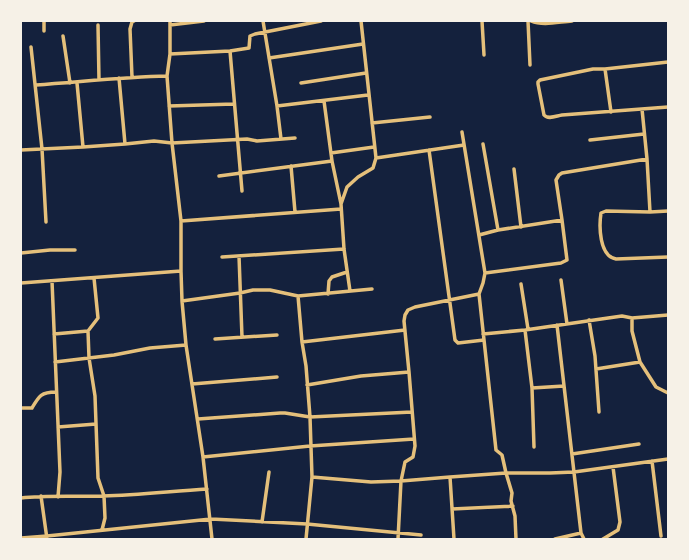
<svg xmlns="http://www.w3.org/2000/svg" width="689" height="560" viewBox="0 0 689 560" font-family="'Fira Sans',sans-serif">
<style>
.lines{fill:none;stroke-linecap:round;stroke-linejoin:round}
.minor{stroke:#e5c07b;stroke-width:3.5}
</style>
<rect width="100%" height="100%" fill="#14213d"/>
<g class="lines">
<!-- minor -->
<path class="minor" d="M44,21V31
M170,21V54L167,76L172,143L181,221V271L182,301L186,345L203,457L212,539
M263,21L277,106L281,139
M482,21L484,55
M528,21L530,65
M531,21C543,26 558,22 572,21
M98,25L99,80
M170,25L204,21
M63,36L70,83
M31,47L42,149L46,222
M230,51L242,191
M170,54L230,51L249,48L250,36L255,34L321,21
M269,58L363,44
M668,62L605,69H593L540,80L538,82V84L544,115C548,120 556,116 562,115L668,107
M605,69L611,112
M132,77L130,29L132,22L134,21
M119,78L125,144
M77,83L83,147
M301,83L366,73
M36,85C80,82 123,77 167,76
M324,101L332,161L341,204L344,249L350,291
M169,106L234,104
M277,106L368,95
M642,109L647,159L650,212
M372,123L430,117
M462,132L485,273L483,283L479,294L496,450L502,455L506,473L512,493L511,501L515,516L516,539
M590,140L644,134
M483,144L498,230
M21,150L83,147L125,144L154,141L172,143L247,139L257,141L295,138
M429,150L455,340L458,343L484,340
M331,153L374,147
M376,158L464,145
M291,166L295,212
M514,169L521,227
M219,176L332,161
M341,204L347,187L358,177L373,168L376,158L361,21
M668,211L650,212L606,211L601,213C599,226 599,256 616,259L668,257
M181,221L341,209
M479,235L498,230L562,220
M21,253L50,250H75
M239,256L242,337
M222,257L344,249
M485,273L561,263L567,260L562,220L556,180L559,175L562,173L647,159
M94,278L98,318L88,331L89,358L95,396L98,478L104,496L105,518L102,530
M561,280L567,324
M52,281L60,472L58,497
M21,283L181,271
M521,284L528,329
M328,294L329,281L332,277L347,272
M298,296L302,342L306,366L310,417L312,477L306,539
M182,301L240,293L253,290H270L298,296L372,289
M632,318V331L640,362L656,387L668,393
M589,320L595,356L599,412
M557,325L581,533L584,539
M525,330L532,388L534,447
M54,334L88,331
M483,334L525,330L622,316L632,318L668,315
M215,339L277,335
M302,342L405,330
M55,362L114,355L150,348L186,345
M596,369L640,362
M192,384L277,377
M307,385L361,376L409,372
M532,388L564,386
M21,408H32C39,396 41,392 56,392
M198,419L280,413H285L310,417L412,412
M58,427L96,424
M572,454L639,444
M203,457L310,446L414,439
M652,461L661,536
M312,477L371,482L401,481L450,477L506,473H550L574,472L668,459
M450,477L454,539
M41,496L47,539
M21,498C48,495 76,497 103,496C138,495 173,491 207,489
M452,509L513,506
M262,522L269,472
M21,538L47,536L211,519L307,524L421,535
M398,539L401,481L405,462L413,457L415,446L409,372L404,321L405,315L408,310L415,307L479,294
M555,539L581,533
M603,539L618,530L620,522L613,467"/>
</g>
<!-- border -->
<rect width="689" height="560" fill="none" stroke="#f6f1e7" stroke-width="44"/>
</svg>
